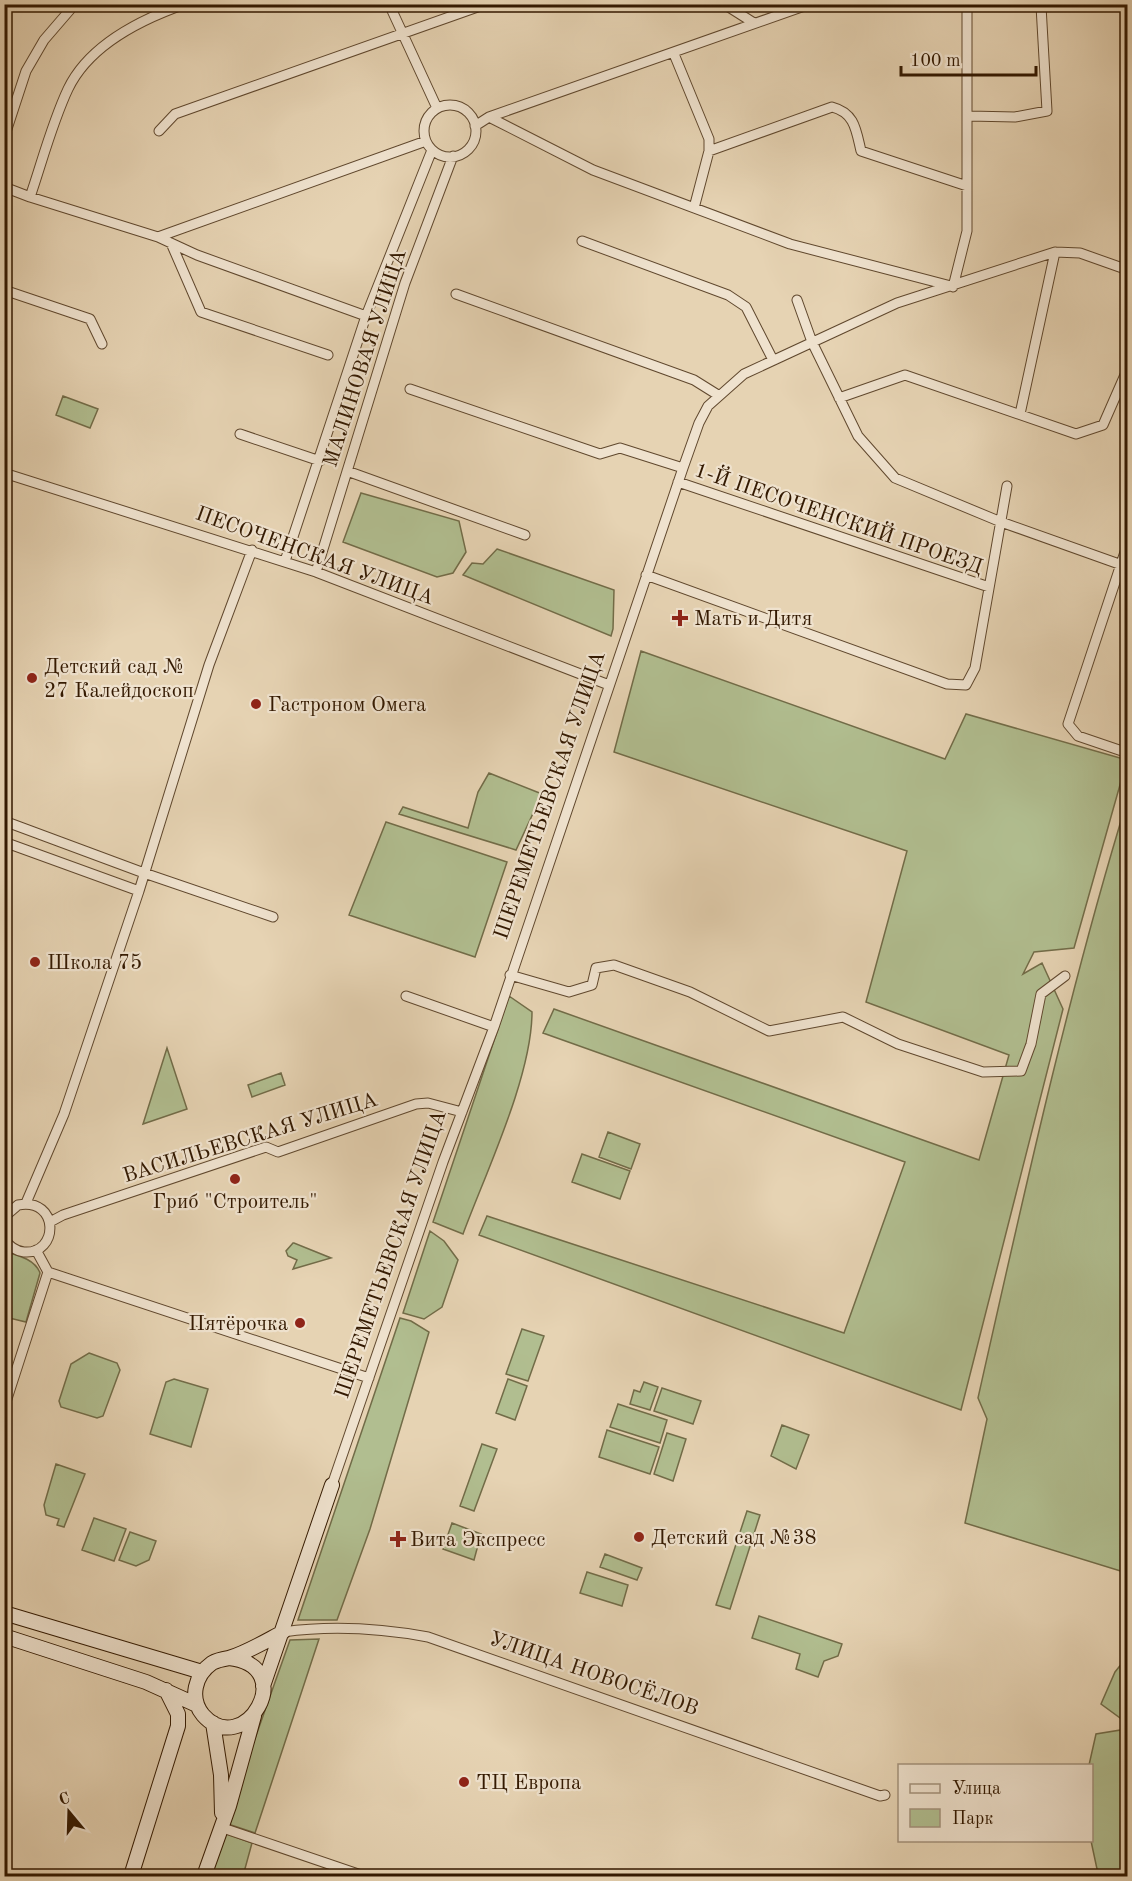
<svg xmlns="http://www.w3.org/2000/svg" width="1132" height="1881" viewBox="0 0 1132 1881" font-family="'Old Standard TT',serif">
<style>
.green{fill:#b1be90;stroke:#726c48;stroke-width:1.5}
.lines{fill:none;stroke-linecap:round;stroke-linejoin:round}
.street-casing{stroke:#60482e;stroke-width:11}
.secondary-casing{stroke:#331901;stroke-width:16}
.street{stroke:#efe2ce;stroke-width:9}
.secondary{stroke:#efe2ce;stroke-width:14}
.poi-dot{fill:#8f2418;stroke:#efe2ce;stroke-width:2}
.labels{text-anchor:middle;stroke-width:4.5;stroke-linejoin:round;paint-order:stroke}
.street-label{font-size:21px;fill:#331901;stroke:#efe2ce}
.poi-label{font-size:21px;fill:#331901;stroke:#efe2ce;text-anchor:start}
</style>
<rect width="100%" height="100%" fill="#e6d3b3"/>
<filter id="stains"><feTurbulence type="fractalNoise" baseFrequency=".00333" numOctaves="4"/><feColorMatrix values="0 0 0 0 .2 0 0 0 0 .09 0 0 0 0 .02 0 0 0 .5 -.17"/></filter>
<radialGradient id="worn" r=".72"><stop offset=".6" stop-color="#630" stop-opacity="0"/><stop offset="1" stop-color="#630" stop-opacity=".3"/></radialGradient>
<!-- green -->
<path class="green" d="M63,396L98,409L90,428L56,415Z
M361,493L459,521L466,552L453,573L437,577L343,542Z
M497,549L614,590L613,629L611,636L463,575L472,563L483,564Z
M641,651L945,759L966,714L1127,760L1074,948L1034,952L1023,974L1042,963L1063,1009L961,1410L479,1235L487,1216L844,1333L905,1162L543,1033L554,1009L979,1160L1009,1055L866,1002L907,851L614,752Z
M489,773L542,794L516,850L399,814L403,807L468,828L478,792Z
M1127,801L1128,1573H1127L965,1523L987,1419L978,1398C1023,1198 1067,997 1127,801Z
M386,822L507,862L475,957L349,915Z
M509,996L532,1012C532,1076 486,1172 463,1234L433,1222Z
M167,1048L187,1109L143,1124Z
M281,1073L285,1085L252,1097L248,1085Z
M608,1132L640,1144L631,1169L599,1157Z
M582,1154L630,1171L620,1199L572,1182Z
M430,1231L444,1241L458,1260L442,1307L424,1319L403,1313Z
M293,1243H294L331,1258L293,1269L297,1260L288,1256L286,1251Z
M4,1251C17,1255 35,1259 40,1273L26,1322L5,1317Z
M400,1318L411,1321L429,1332L370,1529L337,1620H298Z
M522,1329L544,1336L528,1381L506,1374Z
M89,1353L117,1363L120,1370L103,1416L97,1418L61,1407L59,1401L71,1364Z
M174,1379L208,1389L191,1447L150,1434L166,1382Z
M508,1379L527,1386L515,1420L496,1413Z
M644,1382L658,1387L650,1410L630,1404L634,1390L640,1392Z
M662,1388L701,1401L693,1424L654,1411Z
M618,1404L667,1420L660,1443L610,1427Z
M782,1425L809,1435L796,1469L771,1456Z
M607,1430L659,1447L650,1474L599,1457Z
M667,1433L686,1439L673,1481L654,1474Z
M482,1444L497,1449L474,1511L460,1506Z
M56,1464L85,1474L64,1527L57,1525L59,1519L46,1515L44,1505Z
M747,1511L760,1515L730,1609L716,1605Z
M94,1518L126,1529L114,1561L82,1550Z
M452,1523L481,1534L474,1560L443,1549Z
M130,1532L156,1541L149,1560L136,1566L119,1560Z
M605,1554L642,1568L637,1580L600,1567Z
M587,1572L628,1585L622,1606L580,1593Z
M759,1616L842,1644L838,1656L824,1661L818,1677L796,1669L800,1654L752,1638Z
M319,1639L255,1833L225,1823L290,1640Z
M1127,1657L1128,1723H1127L1101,1704L1115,1672Z
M1127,1729V1876H1109L1097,1869L1091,1841L1092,1766L1089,1765L1096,1734Z
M222,1832L252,1843L243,1876H208Z"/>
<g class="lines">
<defs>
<path id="street" d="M389,4L437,108
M724,4L754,23
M674,54L709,139V151L694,208
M424 131a26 26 0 1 1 52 0a26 26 0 1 1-52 0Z
M969,116L1015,117L1047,111L1041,6
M489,117L593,170L790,244L951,286
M475,126L489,117L810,4
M159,131L175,114L486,4
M4,138L26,71L44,40L75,4
M709,151L832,107C855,113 856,130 861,151L967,186
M4,187L30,197L158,237L426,141
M30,197C42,162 52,123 68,89C89,45 142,19 185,4
M158,237L197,255L366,316
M582,241L728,295L746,307L773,360
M171,243L201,312L328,355
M953,287L967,231V4
M4,290L90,319L102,344
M456,294L694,380L718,395
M797,300L812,342L858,436L895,478L1001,522L1119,564
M410,389L600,454L620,448L683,468
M839,398L905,375L1076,434L1103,425L1128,368
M1020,414L1055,252
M240,434L320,461
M347,471L525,535
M4,473L316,572L609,685
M678,482L989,587
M285,561L366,316L432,150
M316,572L405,283L453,156
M646,575L947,684L966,685L975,668L1007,486
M1122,751L1078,736L1068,724L1128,543
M4,821L144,873L273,917
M4,842L139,891
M510,975L569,992L592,985L596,968L614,965L690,992L769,1031L843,1017L898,1044L983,1072L1021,1071L1031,1044L1041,994L1065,976
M406,996L494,1027
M26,1203L64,1114L139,891L209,665L252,550
M4,1217L18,1205C60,1197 59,1255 24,1252C15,1251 9,1246 4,1239
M50,1222L63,1215L266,1147L278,1152L416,1104L428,1103L462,1112
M36,1250L48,1272L369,1378
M4,1408L48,1272
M332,1485L443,1162L494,1027L683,468L699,423L708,406L744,374L897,303L1055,252L1080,253L1128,270
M283,1632C333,1625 379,1628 428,1637L880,1796L885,1795
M220,1827L364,1876"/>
<path id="secondary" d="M4,1613L202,1672
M4,1636L146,1682L197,1705
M229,1658C301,1666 244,1761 203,1715C189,1698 195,1675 212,1663C217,1660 223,1659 229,1658C248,1652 266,1641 283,1632
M263,1686L332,1485
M213,1723L221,1775L222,1813
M131,1876L178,1726V1714L166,1690
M204,1876L229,1806L254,1716"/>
</defs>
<!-- street casing -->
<use href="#street" class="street-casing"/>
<!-- secondary casing -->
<use href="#secondary" class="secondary-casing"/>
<!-- street -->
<use href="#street" class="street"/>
<!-- secondary -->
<use href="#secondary" class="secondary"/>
</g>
<!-- markers -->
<g class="poi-dot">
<path d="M677 609h6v6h6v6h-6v6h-6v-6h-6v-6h6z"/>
<circle cx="32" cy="678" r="6"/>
<circle cx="256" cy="704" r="6"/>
<circle cx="35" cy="962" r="6"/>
<circle cx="235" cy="1179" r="6"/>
<circle cx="300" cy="1323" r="6"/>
<circle cx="639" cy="1537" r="6"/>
<path d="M395 1530h6v6h6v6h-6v6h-6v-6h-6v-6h6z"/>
<circle cx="464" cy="1782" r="6"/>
</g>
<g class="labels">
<!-- street labels -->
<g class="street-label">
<text transform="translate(364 358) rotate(-72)" y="7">МАЛИНОВАЯ УЛИЦА</text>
<text transform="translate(839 518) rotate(19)" y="7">1-Й ПЕСОЧЕНСКИЙ ПРОЕЗД</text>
<text transform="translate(315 555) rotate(20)" y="7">ПЕСОЧЕНСКАЯ УЛИЦА</text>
<text transform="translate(549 795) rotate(-71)" y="7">ШЕРЕМЕТЬЕВСКАЯ УЛИЦА</text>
<text transform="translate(250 1137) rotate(-17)" y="7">ВАСИЛЬЕВСКАЯ УЛИЦА</text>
<text transform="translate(390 1254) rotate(-71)" y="7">ШЕРЕМЕТЬЕВСКАЯ УЛИЦА</text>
<text transform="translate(594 1673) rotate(19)" y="7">УЛИЦА НОВОСЁЛОВ</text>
</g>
<!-- poi labels -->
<g class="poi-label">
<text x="694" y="625">Мать и Дитя</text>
<text x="44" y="673">Детский сад №<tspan x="44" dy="24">27 Калейдоскоп</tspan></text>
<text x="268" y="711">Гастроном Омега</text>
<text x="47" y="969">Школа 75</text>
<text x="235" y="1208" text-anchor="middle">Гриб "Строитель"</text>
<text x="288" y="1330" text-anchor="end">Пятёрочка</text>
<text x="651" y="1544">Детский сад №38</text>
<text x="410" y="1546">Вита Экспресс</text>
<text x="476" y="1789">ТЦ Европа</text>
</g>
</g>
<!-- margin -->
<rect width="1132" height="1881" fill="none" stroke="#e6d3b3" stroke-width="24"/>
<rect x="6" y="6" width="1120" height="1869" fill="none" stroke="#331901" stroke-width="3"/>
<rect x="12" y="12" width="1108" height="1857" fill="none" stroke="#331901" stroke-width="1.5"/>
<!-- legend -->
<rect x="898" y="1764" width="195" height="78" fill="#efe2ce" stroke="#a4927c" stroke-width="1.5"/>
<rect x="910" y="1784" width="30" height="9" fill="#efe2ce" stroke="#a4927c" stroke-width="1.5"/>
<text x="952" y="1794" font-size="18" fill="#331901">Улица</text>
<rect x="910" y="1809" width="30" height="18" fill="#b1be90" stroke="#a4927c" stroke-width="1.5"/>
<text x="952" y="1824" font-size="18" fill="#331901">Парк</text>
<!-- north arrow -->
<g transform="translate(69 1812) rotate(341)" stroke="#efe2ce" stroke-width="4.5" paint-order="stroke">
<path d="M0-4.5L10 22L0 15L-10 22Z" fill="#331901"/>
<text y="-9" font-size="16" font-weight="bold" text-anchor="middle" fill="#331901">С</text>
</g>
<!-- scale -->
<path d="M901 66v9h135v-9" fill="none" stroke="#331901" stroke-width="3"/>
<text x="910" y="66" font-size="18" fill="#331901" stroke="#efe2ce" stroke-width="4.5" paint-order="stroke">100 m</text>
<rect width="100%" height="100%" filter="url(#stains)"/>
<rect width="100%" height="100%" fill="url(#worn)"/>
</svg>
